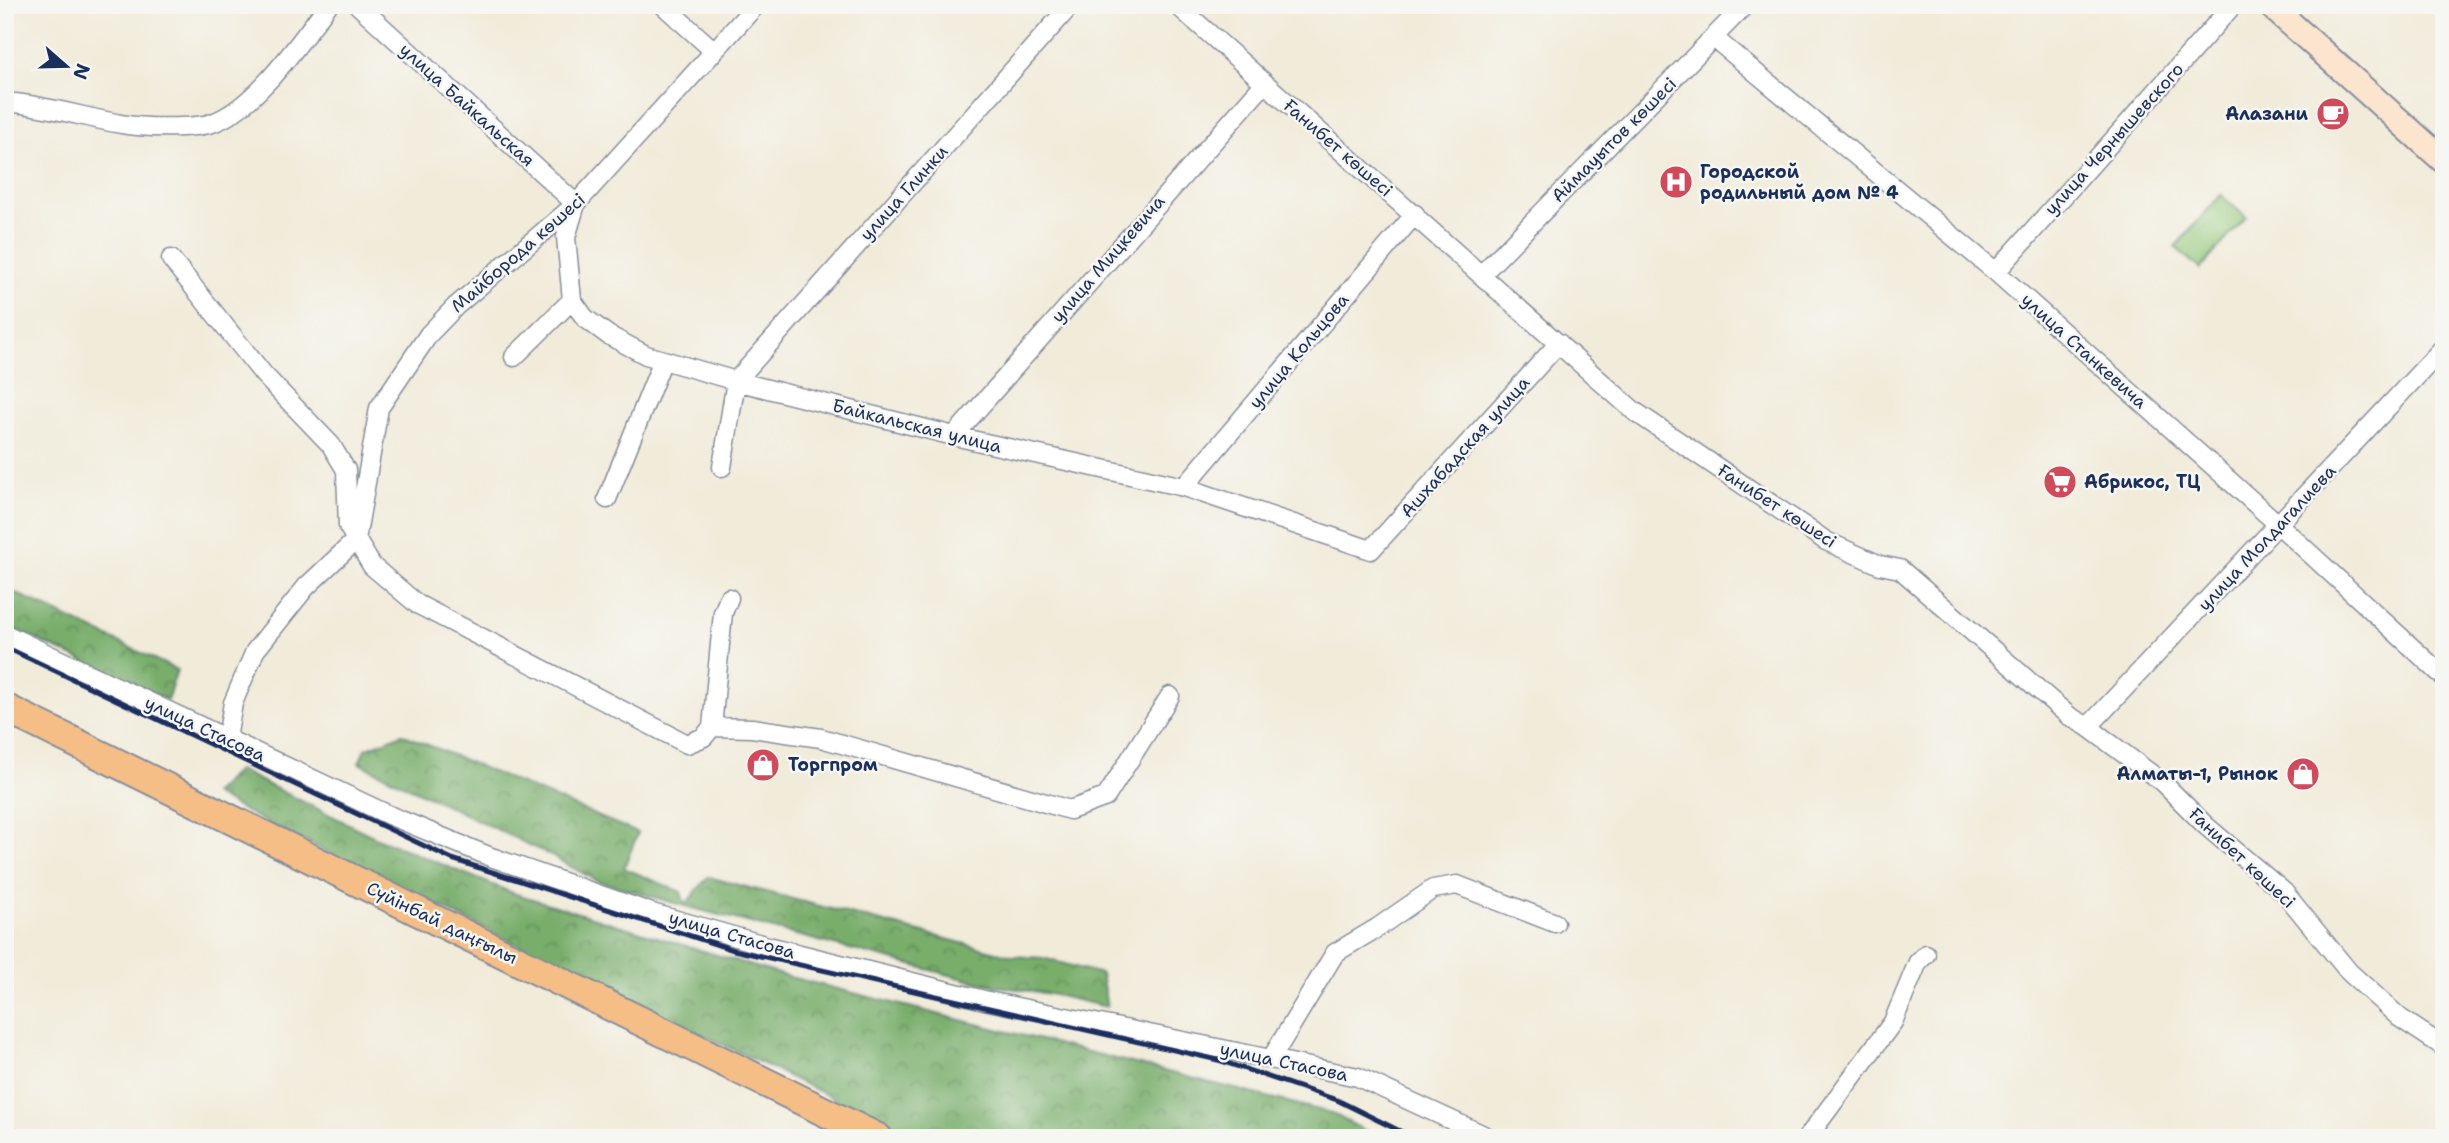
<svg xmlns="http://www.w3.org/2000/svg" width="2449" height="1143" viewBox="0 0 2449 1143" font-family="'Shantell Sans',sans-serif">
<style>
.green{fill:#95c97a;stroke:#587c6c;stroke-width:2}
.forest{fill:url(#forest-crowns);stroke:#4a6e64;stroke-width:2}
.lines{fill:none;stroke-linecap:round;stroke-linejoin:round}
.street-casing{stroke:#868d9c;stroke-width:21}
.secondary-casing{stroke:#868d9c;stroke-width:28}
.primary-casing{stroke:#868d9c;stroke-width:32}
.street{stroke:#fff;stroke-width:18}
.secondary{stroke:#fbe5cf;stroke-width:24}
.primary{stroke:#f6be87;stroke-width:28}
.rail{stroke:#1b2f5e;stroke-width:5}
.labels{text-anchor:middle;stroke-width:5;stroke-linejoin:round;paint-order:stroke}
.street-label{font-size:18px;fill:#1b2f5e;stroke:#f6f6f2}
.poi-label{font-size:18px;font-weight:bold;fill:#1b2f5e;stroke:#f6f6f2;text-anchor:start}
</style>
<defs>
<pattern id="forest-crowns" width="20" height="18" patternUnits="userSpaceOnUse" patternTransform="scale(1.75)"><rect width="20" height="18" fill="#78ad6a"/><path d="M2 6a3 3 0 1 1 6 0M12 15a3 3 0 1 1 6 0" fill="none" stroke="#628d5a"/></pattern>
</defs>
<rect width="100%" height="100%" fill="#f6f6f2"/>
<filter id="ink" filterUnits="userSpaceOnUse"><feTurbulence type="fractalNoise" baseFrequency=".0143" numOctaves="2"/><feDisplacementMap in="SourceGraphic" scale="14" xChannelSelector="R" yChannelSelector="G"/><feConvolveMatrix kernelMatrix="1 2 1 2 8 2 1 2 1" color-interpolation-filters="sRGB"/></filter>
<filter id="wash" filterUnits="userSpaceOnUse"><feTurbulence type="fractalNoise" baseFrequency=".00686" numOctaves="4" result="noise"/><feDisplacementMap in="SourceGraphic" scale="28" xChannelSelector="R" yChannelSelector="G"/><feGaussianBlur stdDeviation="1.57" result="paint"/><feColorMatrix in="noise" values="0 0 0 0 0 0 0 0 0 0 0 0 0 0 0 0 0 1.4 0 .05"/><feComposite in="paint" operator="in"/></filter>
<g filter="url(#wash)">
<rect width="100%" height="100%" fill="#f1ebd9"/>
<!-- green -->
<path class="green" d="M2221,195L2246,217L2200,269L2175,247Z"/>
<!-- forest -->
<path class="forest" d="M5,588L177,670L167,700L5,625Z
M402,734L638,833L624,868L681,892L685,905L708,877L1012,956L1043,958L1101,974L1107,1007L1050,994L984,984L685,906L597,881L548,854L359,763L365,749Z
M238,770L379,839L513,893L782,975L1331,1113L1379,1138H915L265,822L213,794Z"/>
</g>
<g filter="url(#ink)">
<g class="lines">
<defs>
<path id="street" d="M358,5L576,204
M663,5L714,51
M1177,5L1634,411L1826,541L1880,565L1900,569L2069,716L2088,727L2162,782L2205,825L2284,892L2349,972L2400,1018L2444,1047
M1714,38L1996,272L2279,525L2444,677
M5,102C45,105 82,117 121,124C141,128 194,129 212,123C255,109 301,40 328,5
M576,204L566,237L572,300L585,318L608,335L646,355L736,381L954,436L1184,487L1371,550L1559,343
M171,259L264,375L331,445L346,470L348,526L372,566L417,604L687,744L704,737L712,727L723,613L729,598
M1996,272L2233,5
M1482,274L1745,5
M514,357L572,300
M954,436L1264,84
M722,467L736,381L1071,5
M1184,487L1415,214
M607,499L663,360
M5,634L391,816L491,857L652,913L768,946L988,1001L1358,1077L1490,1138
M712,727L752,728L821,738L1070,810L1106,797L1170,696
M2088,727L2444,347
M227,739L233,703L255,651L306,587L356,540L379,408L429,334L456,306L576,204L756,5
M1271,1059L1335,953L1377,928L1433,889L1457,885L1555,923
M1807,1138L1893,1022L1918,962L1926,954"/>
<path id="secondary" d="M2270,5L2444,161"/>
<path id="primary" d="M5,708L878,1138"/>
</defs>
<!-- street casing -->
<use href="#street" class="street-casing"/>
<!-- secondary casing -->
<use href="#secondary" class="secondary-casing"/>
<!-- primary casing -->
<use href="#primary" class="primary-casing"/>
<!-- street -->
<use href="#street" class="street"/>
<!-- secondary -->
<use href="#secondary" class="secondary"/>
<!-- primary -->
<use href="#primary" class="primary"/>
<!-- rail -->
<path class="rail" d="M5,647L452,859L734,950L1218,1060L1337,1100L1414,1138"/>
</g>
</g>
<!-- icons -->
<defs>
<symbol id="cafe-disc" viewBox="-11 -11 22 22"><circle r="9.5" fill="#d1495b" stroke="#f6f6f2"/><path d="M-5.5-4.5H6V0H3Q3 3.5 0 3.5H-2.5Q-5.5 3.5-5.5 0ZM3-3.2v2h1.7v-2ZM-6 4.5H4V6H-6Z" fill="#fff"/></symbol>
<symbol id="hospital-disc" viewBox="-11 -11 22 22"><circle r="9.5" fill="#d1495b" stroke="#f6f6f2"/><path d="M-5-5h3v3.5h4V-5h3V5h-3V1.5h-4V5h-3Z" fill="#fff"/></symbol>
<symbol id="supermarket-disc" viewBox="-11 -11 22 22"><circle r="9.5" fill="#d1495b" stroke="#f6f6f2"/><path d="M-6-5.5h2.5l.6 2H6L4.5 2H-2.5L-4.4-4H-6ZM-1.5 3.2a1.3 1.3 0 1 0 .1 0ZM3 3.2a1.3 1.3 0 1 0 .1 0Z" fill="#fff"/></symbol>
<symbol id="shop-disc" viewBox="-11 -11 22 22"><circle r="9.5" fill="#d1495b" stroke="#f6f6f2"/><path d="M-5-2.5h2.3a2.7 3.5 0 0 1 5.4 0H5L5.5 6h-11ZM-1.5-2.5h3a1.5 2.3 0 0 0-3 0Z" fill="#fff"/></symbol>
</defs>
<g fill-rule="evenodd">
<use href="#cafe-disc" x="2314" y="95" width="38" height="38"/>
<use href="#hospital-disc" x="1657" y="163" width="38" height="38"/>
<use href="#supermarket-disc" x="2041" y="463" width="38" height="38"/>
<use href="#shop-disc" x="744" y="746" width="38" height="38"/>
<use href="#shop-disc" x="2284" y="755" width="38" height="38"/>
</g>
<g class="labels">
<!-- street labels -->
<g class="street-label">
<text transform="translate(467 105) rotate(42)" y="6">улица Байкальская</text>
<text transform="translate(2114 139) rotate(-48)" y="6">улица Чернышевского</text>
<text transform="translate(1614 140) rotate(-45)" y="6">Аймауытов көшесі</text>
<text transform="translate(1338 148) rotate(41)" y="6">Ғанибет көшесі</text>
<text transform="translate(904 193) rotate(-48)" y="6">улица Глинки</text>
<text transform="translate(518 253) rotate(-41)" y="6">Майборода көшесі</text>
<text transform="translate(1108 259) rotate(-49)" y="6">улица Мицкевича</text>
<text transform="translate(1299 351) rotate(-50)" y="6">улица Кольцова</text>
<text transform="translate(2084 351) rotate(42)" y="6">улица Станкевича</text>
<text transform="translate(917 426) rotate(14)" y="6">Байкальская улица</text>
<text transform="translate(1465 447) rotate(-48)" y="6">Ашхабадская улица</text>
<text transform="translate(1777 506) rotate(33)" y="6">Ғанибет көшесі</text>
<text transform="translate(2267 538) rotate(-47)" y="6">улица Молдагалиева</text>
<text transform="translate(205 729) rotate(25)" y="6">улица Стасова</text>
<text transform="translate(2242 858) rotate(43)" y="6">Ғанибет көшесі</text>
<text transform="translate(442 923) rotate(26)" y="6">Сүйінбай даңғылы</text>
<text transform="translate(732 935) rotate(16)" y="6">улица Стасова</text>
<text transform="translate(1284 1062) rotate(12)" y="6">улица Стасова</text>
</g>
<!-- poi labels -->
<g class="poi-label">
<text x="2308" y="120" text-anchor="end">Алазани</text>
<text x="1700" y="178">Городской<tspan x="1700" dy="21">родильный дом № 4</tspan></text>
<text x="2084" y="488">Абрикос, ТЦ</text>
<text x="788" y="771">Торгпром</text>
<text x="2278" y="780" text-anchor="end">Алматы-1, Рынок</text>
</g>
</g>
<!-- margin -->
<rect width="2449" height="1143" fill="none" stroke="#f6f6f2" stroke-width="28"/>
<!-- north arrow -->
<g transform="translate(66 66) rotate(110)" stroke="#f6f6f2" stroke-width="5" paint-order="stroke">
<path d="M0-5L12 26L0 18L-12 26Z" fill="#1b2f5e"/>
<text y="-10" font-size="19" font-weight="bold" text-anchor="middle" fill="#1b2f5e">N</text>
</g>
</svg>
